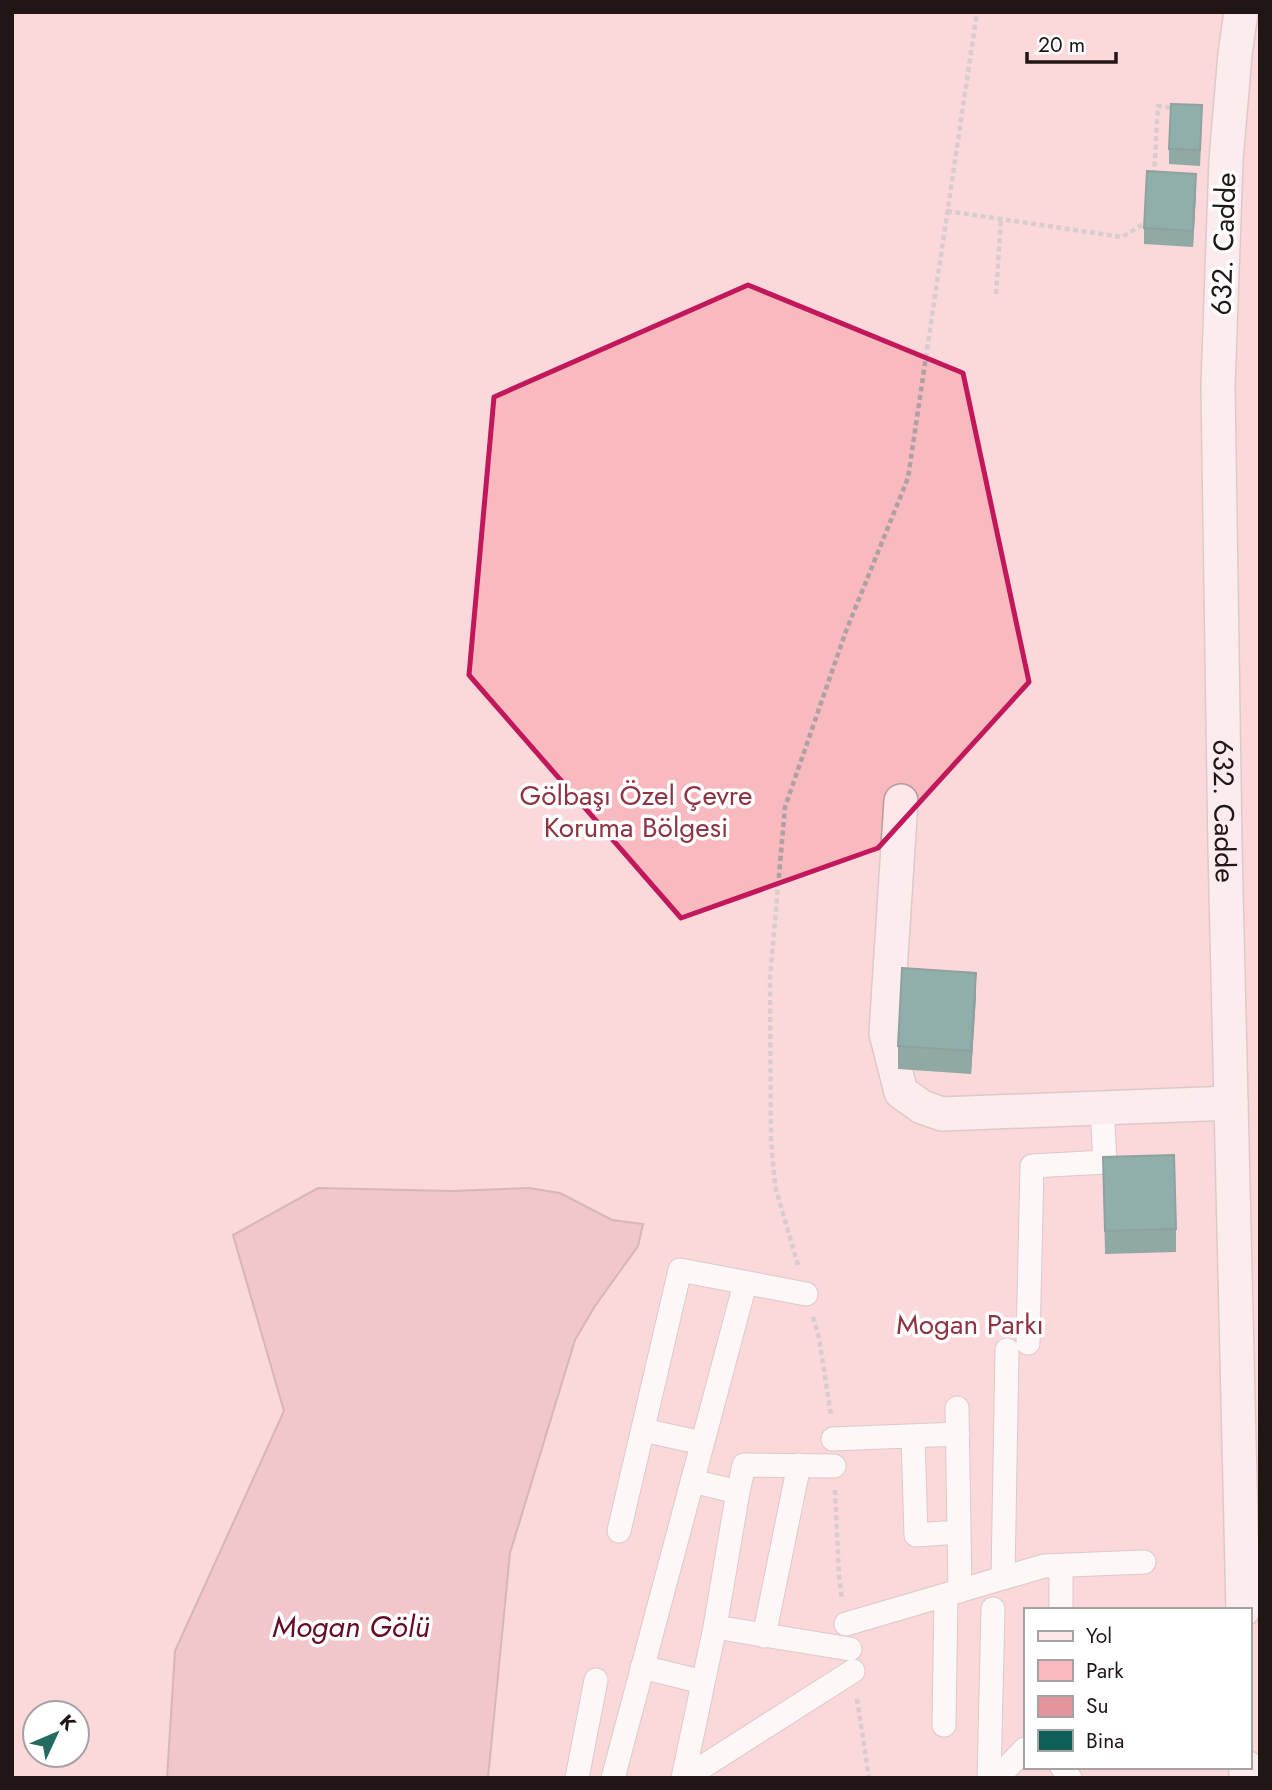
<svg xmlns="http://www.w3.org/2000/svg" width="1272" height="1790" viewBox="0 0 1272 1790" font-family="Jost,sans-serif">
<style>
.green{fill:#f9babf;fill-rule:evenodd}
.water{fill:#e2959d;stroke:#a86f74;stroke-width:2}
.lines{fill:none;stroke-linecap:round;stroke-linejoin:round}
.street-casing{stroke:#b89a9c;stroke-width:25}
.secondary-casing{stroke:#b89a9c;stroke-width:36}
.path{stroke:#ada1a1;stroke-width:4.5;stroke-dasharray:5 3.5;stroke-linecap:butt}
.street{stroke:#fff;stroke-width:23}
.secondary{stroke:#fde7e9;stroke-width:33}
.wall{fill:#0c524a}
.shaded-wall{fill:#0a423c}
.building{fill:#0e5f56;stroke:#0a423c;stroke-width:2}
.marked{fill:none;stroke:#c2185b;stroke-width:5;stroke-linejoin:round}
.labels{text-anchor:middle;stroke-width:7;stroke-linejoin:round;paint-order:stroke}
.street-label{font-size:28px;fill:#201616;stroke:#fff}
.park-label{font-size:28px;fill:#8f3443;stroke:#fff}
.water-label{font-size:30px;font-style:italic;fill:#670c24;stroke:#fff}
</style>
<rect width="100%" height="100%" fill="#fef1f1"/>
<!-- green -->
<path class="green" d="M12,12H1260V1778H12ZM1025,1610H1249V1767H1025ZM35,1713H77V1755H35Z"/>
<!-- water -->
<path class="water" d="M318,1188L452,1191L529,1188L560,1193L612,1220L643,1224L638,1246L595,1306L575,1340L510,1553L488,1778H167L175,1651L284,1411L233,1235Z"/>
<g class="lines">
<defs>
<path id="street" d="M1028,1343L1032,1166L1105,1162L1102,1108
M957,1408L960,1591
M643,1430L702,1443
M913,1436L916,1535L959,1532
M833,1439L958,1434
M692,1481L738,1492L744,1465L834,1466
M619,1531L680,1270L806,1294
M1003,1578L1007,1350
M1061,1610V1566
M846,1624L1044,1566L1144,1562
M715,1627L738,1492
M764,1636L799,1465
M642,1667L703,1682
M944,1725L946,1595
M1062,1767L1070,1778
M577,1778L596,1680
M613,1778L745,1284
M683,1778L715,1627L850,1649
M685,1778L853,1671
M989,1778L993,1609
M997,1778L1025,1749"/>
<g id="secondary">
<path id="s1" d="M1241,12L1235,54L1226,160L1218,386L1225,848L1243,1610"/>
<path d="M901,801L886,1033L901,1092L922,1107L942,1114L1231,1103"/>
<path d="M1246,1767V1778"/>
</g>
</defs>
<!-- street casing -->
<use href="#street" class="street-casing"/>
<!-- secondary casing -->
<use href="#secondary" class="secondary-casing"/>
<!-- path -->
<path class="path" d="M1154,175L1158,106L1174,108
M947,211L1122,237L1145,223
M996,294L1001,219
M798,1265L775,1186L771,1140L770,978L785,807L846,631L908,478L977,12
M813,1317L819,1338L831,1415
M835,1490L839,1576L842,1600
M857,1699L869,1778"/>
<!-- street -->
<use href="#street" class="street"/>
<!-- secondary -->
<use href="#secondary" class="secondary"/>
</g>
<!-- wall -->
<path class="wall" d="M1202,121L1200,166L1169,164V149Z
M1196,190L1193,247L1144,244V228Z
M976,996L971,1074L898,1069V1046Z
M1103,1157L1176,1229V1252L1105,1254Z"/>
<!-- shaded-wall -->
<path class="shaded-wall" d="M1196,174V190L1193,247V231Z
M976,973V996L971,1074V1051Z"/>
<!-- building -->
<path class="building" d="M1171,104L1202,105L1200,150L1169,149Z
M1147,171L1196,174L1193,231L1144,228Z
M902,968L976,973L971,1051L898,1046Z
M1174,1155L1176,1229L1105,1231L1103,1157Z"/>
<!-- marked area -->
<path d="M0 0H1272V1790H0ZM748,285L963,373L1029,682L878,848L681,918L469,675L494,397Z" fill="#fef1f1" fill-opacity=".55" fill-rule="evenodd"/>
<path class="marked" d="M748,285L963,373L1029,682L878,848L681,918L469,675L494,397Z"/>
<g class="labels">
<!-- street labels -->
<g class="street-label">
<text transform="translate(1223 244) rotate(-88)" y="10">632. Cadde</text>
<text dy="10" stroke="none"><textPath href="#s1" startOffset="800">632. Cadde</textPath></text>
</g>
<!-- park labels -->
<g class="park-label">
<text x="636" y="805">Gölbaşı Özel Çevre<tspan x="636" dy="32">Koruma Bölgesi</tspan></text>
<text x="970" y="1334">Mogan Parkı</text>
</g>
<!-- water labels -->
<g class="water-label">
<text x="351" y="1637">Mogan Gölü</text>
</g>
</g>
<!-- border -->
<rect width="1272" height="1790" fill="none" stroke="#201616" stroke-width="28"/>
<!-- legend -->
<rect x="1024" y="1608" width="228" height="161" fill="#ffffff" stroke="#a6a2a2" stroke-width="2"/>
<rect x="1038" y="1631" width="35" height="10" fill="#fde7e9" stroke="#a6a2a2" stroke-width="2"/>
<text x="1086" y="1643" font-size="21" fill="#201616">Yol</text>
<rect x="1038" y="1660" width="35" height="21" fill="#f9babf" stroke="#a6a2a2" stroke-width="2"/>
<text x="1086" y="1678" font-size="21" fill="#201616">Park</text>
<rect x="1038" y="1696" width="35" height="21" fill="#e2959d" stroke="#a6a2a2" stroke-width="2"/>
<text x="1086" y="1713" font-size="21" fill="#201616">Su</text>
<rect x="1038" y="1730" width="35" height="21" fill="#0e5f56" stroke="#a6a2a2" stroke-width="2"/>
<text x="1086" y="1748" font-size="21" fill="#201616">Bina</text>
<!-- north arrow -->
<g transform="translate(56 1734) rotate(46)"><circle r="33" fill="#ffffff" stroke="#a6a2a2" stroke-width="2"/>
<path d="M0-5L12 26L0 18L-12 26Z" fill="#236b61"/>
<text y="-10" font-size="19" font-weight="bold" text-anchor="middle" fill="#201616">K</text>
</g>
<!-- scale -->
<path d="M1027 52v10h89v-10" fill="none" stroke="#201616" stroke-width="3.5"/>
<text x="1038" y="52" font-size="21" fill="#201616" stroke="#ffffff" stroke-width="5" paint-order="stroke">20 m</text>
</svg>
